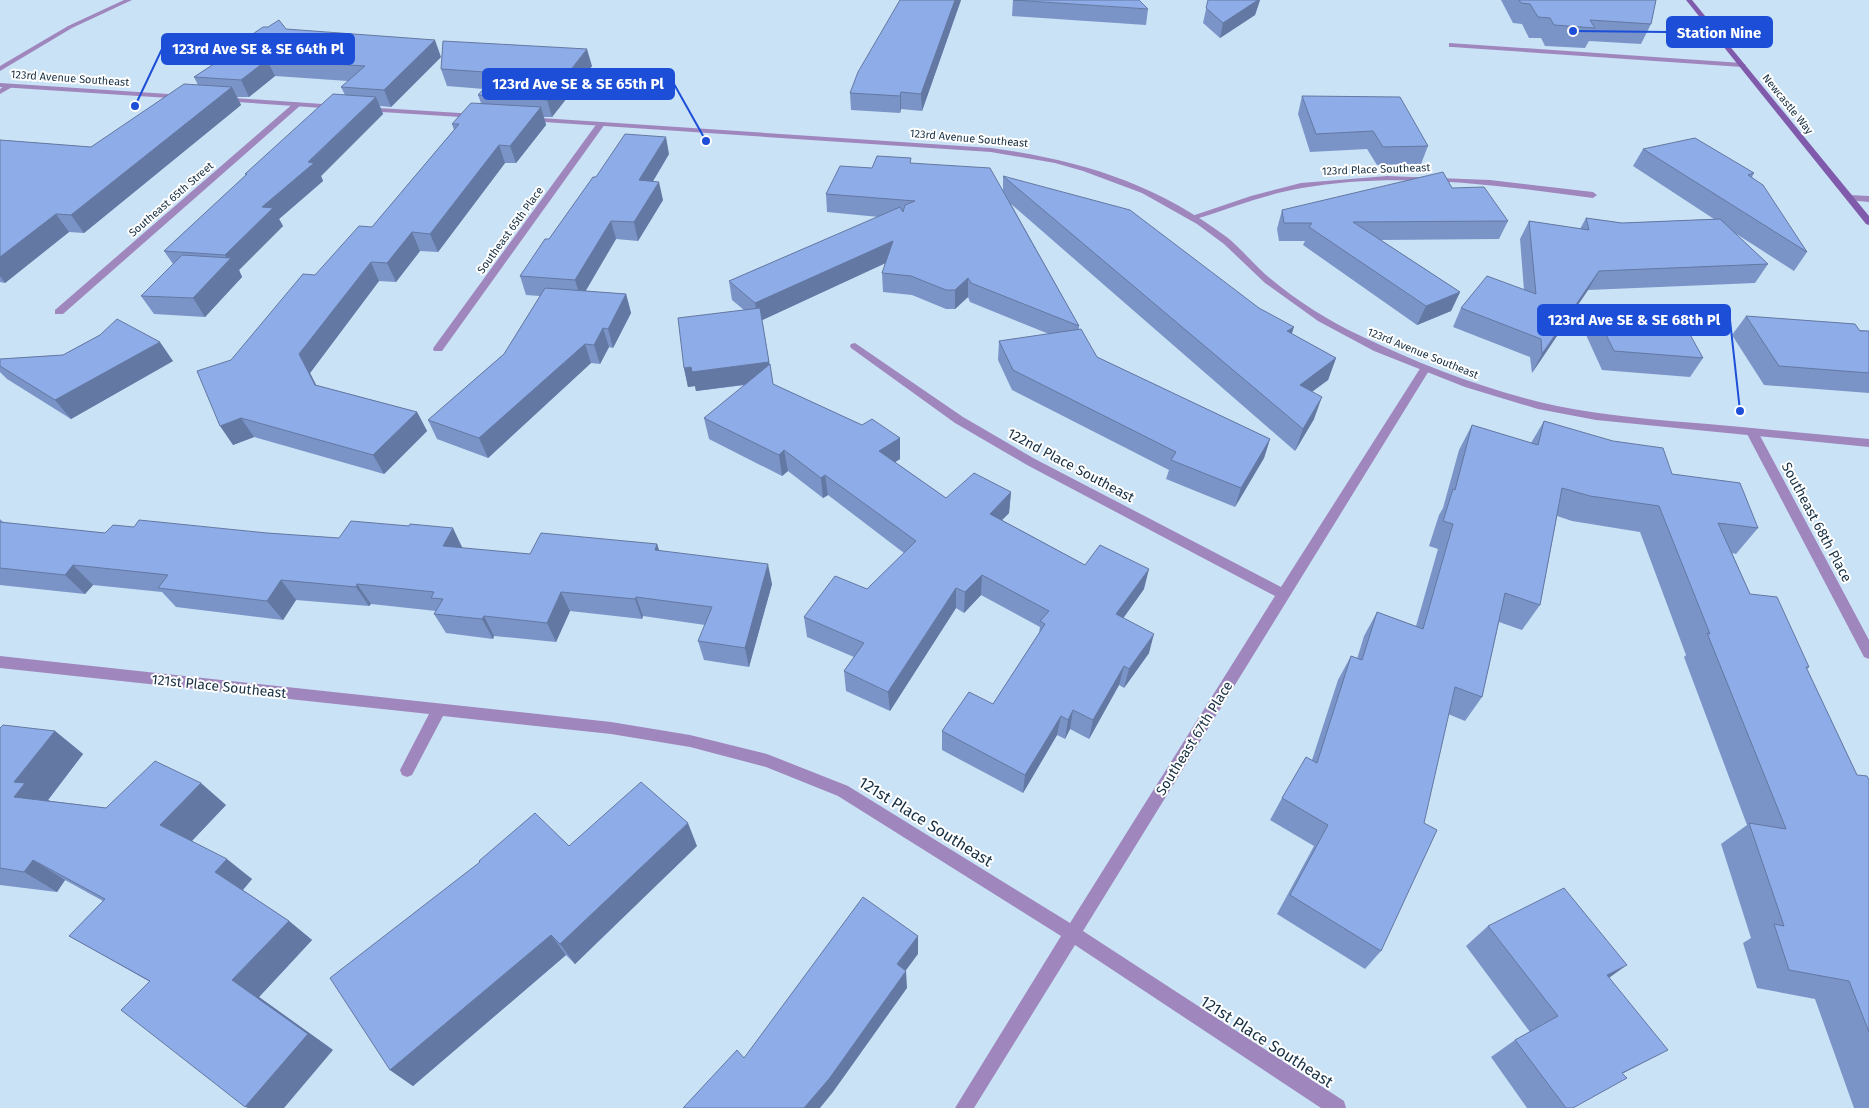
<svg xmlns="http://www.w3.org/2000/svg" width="1869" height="1108" viewBox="0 0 1869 1108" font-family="'Fira Sans',sans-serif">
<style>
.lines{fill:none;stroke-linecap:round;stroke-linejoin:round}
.service{fill:#9f87be;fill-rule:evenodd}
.minor{fill:#9f87be;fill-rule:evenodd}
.tertiary{fill:#9f87be;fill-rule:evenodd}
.secondary{fill:#805bac;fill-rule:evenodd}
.wall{fill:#7a94c8}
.shaded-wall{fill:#6378a2}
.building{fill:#8eace8;stroke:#6378a2}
.labels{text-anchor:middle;stroke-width:4;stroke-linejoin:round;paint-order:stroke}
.far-street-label{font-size:11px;fill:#183145;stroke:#fff}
.street-label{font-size:14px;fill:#183145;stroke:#fff}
.near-street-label{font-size:16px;fill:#183145;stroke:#fff}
.leader{fill:none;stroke:#1d4ed8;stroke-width:2}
.callout-dot{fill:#1d4ed8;stroke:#fff;stroke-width:2}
.callout{fill:#1d4ed8;stroke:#1d4ed8;stroke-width:2}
.callout-label{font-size:15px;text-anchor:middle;font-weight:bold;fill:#fff}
</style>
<rect width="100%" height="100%" fill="#cae2f6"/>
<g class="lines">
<!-- service -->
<path class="service" d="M1449,43L1742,63L1746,65L1742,67L1452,47H1449Z"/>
<!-- minor -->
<path class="minor" d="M124,0H132L72,28L0,71V66L68,26Z
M7,84L14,86L0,94V89Z
M295,102L302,104L63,314H55V310Z
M598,122L605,124L442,351H434L433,349L434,347Z
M1387,176L1490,180L1593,192L1597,195L1593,198C1498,185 1397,171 1302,188C1266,194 1231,208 1196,219H1190L1189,217L1251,196L1301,183Z
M1850,195L1869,196V202L1847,200L1846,198Z
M855,343L963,417L1035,459L1281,587L1421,367H1429L1430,369L1083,931L1344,1101L1346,1108H1321L1075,945L974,1108H955L1061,936L838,796L766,767L690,747L611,734L443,716L412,775L407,777L402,775L400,770L429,714L0,668V656L611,722L690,735L767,754L848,786L1070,923L1275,596L1027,465L955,423L851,348L850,346L851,344Z
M1752,428L1758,432L1869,640V659L1864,657L1746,432Z"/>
<!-- tertiary -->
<path class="tertiary" d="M0,83L184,95L188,97L184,99L0,87Z
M219,97L337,105L341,107L337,109L222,101L218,99Z
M363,107L476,114L480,116L476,118L366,111H363Z
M526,117L991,148C1080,160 1155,183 1228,238C1241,249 1252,262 1265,274C1294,299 1327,320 1361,336C1423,366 1489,391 1557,406C1607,416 1658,420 1708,424C1762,429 1815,434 1869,439V447L1596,420L1538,409L1465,387L1374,351L1318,321L1265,283L1224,244L1197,224L1142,193L1083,171L1055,163L991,152L529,121L525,119Z"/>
<!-- secondary -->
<path class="secondary" d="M1686,0H1692L1869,216V225L1866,224Z"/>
</g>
<!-- wall -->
<path class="wall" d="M961,0L922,111L901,109L900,113L851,110L850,93Z
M1013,0L1148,9L1146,25L1012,16Z
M1208,0H1260L1255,15L1220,38L1203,23Z
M1501,0H1656L1651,24L1641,44L1589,41L1585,48L1545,46L1541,38H1529L1522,24L1513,23Z
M286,29L441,57L391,107L380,106L383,114L321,176L323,181L279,219L283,226L239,270L242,277L205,317L154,314L141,296L173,264L164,251L246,175L245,174L345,95L341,87L348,81L275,76L249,97H237L241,105L84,233L69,232L5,283L0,282V140L91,147L198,85L194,77L223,58L222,55Z
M592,66L552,117H544L546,125L516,163H505L438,252L420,251L396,282L379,281L310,373L316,385L417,412L427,431L384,474L254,437L233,445L231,360L315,275L372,227L454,130L452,124L481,103L478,95L484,89L447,86L441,69Z
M1302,96L1428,146L1421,164L1377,165L1367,149L1310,152L1298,114Z
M1643,149L1754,173L1752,177L1807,252L1794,271L1735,233L1768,264L1755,283L1588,290L1532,373L1530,357L1453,327L1461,308L1524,290L1520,239L1529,221L1580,229L1586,218L1622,223L1714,219L1633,166Z
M669,154L653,181L663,200L638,241L616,239L585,291L626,294L631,313L613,348L609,347L600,364L591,363L488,458L437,439L428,420L504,354L540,296L526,295L520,276L549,239L596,177Z
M911,163L1003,190V176L1336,358L1328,380L1312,391L1314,419L1295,451L1011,204L1079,326V329L1097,357L1270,439L1264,458L1235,507L1166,479L1169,470L1012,390L998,360L999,341L1049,334L970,302L968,297L955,309H946L912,295L883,292L882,273L886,263L762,320L773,384L862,425L900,438V459L895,462L946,498L1011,492L1009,513L1002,520L1085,565L1144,589L1123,618L1149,653L1124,688L1119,685L1089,739L1070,729L1065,739L1057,735L1023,793L942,750V731L993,704L1039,633L1040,627L981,595L964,613L956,608L890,711L846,691L844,671L854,657L807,637L804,617L867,589L904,553L828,495L823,498L788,471L782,476L709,439L704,418L745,385L696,391L695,386L688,387L684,368L744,310L732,300L729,281L879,217L827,212L826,194L872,168Z
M1452,188L1508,221L1499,239L1381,240L1460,292L1451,311L1417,325L1303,245L1305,241H1279L1277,229L1282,210Z
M1592,306L1703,358L1690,377L1602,370L1581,324Z
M1746,316L1869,331V393L1764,385L1732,335Z
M100,335L173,361L71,419L7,379L0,372V359L63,355Z
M1544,421L1672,474L1758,528L1736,554L1732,553L1750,594L1809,667L1807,669L1857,775L1869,780V1108H1854L1815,999L1757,988L1743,943L1751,938L1721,844L1747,825L1684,657L1686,655L1640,532L1572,521L1557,516L1540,605L1522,630L1499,622L1482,697L1465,721L1448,714L1381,951L1365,969L1277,914L1314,846L1270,820L1282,798L1312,760L1338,680L1351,656L1357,659L1364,636L1377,612L1416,626L1438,549L1429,546L1439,515L1443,508L1459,450L1472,425L1531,443Z
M0,519L4,523L105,533L134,527L267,533L463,548L530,554L657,544L659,550L772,584L749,667L704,660L698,641L705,625L643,616L642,619L570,611L556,642L494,636L493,639L446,633L434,614L436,611L371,604L369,606L296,600L283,620L176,607L162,592L93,585L85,594L0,585Z
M0,728L55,731L83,754L48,800L50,801L106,808L226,805L192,841L252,879L243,890L289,921L312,940L259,997L333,1050L150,982L69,936L103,901L65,880L57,892L0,885Z
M569,846H697L575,964L566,955L413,1086L390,1070Z
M1488,926L1609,978L1623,1073L1573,1108H1527L1491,1057L1515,1040L1530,1032L1466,946Z"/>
<!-- shaded-wall -->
<path class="shaded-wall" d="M955,0H961L922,111L921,94Z
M1258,0H1260L1255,15L1220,38L1223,23Z
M435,40L441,57L391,107L384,90Z
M587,49L592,66L552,117L547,100Z
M267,60L275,76L249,97L241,80Z
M232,87L241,105L84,233L71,215Z
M901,92V109L900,113V96Z
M376,97L383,114L321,176L323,181L279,219L283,226L239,270L242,277L205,317L193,298L228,261L225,255L262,207Z
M541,107L546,125L516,163L510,146Z
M666,137L669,154L643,198L639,180Z
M499,145L505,163L438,252L430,234Z
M659,182L663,200L638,241L634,222Z
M56,214L69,232L5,283L0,276V257Z
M611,221L616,239L581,299L575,280Z
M412,232L420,251L396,282L387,263Z
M893,241L894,259L758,322L755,303Z
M371,262L379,281L310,373L326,404L315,385L299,354Z
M1599,271L1588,290L1532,373L1542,354Z
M968,278V297L955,309V290Z
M1460,292L1451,311L1417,325L1426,306Z
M626,294L631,313L613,348L608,329Z
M1294,327L1287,349V331Z
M603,328L609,347L600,364L594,345Z
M160,342L173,361L71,419L55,400Z
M585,344L591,363L488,458L479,438Z
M1336,358L1328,380L1293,406L1300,385Z
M769,362L772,381L696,391L695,386L688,387L684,368Z
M1322,397L1314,419L1295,451L1303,429Z
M417,412L427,431L384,474L373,455Z
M241,418L254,437L233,445L220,426Z
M900,438V459L880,472L879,451Z
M1270,439L1264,458L1235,507L1241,488Z
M784,450L788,471L782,476L779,455Z
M825,475L828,495L823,498L821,478Z
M1011,492L1009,513L988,534L990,514Z
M453,528L463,549L443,546Z
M657,544L663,564L655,550Z
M768,564L772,584L749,667L745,648Z
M73,565L93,585L85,594L65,575Z
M1149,569L1144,589L1112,634L1116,614Z
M982,575L981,595L964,613L965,592Z
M281,580L296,600L283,620L267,601Z
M357,584L371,604L369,606L356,587Z
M956,588V608L890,711L888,692Z
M561,592L570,611L556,642L547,623Z
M636,597L643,616L642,619L635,599Z
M484,616L494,636L493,639L482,619Z
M1154,634L1149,653L1124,688L1129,669Z
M1124,666L1119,685L1089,739L1093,720Z
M1073,710L1070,729L1065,739L1068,720Z
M1061,716L1057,735L1023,793L1025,775Z
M55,731L83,754L48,800L56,805L14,797V782Z
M201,783L226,805L186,847L160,825Z
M688,823L697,846L575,964L560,944Z
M227,859L252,879L241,892L215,872Z
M33,860L65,880L57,892L24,872Z
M289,921L312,940L259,997L333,1050L284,1108H248L245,1107L232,980Z
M551,935L566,955L413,1086L390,1070Z
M918,936V954L898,981L897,964Z
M1627,965L1599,985L1607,975Z
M906,971L907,988L833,1092L820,1108H804Z
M1668,1050L1637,1066L1593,1089L1622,1073Z"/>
<!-- building -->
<path class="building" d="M900,0H955L921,94L901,92L900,96L850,93L858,72Z
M1013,0H1139L1148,9Z
M1208,0H1258L1223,23L1206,8Z
M1519,0H1656L1651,24L1590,20L1595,28L1554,25L1550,18L1538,17L1530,4L1521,3Z
M279,20L286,29L435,40L384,90L341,87L365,66L267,60L241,80L194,77L226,56L222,55L263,27H268Z
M443,41L587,49L547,100L478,95L498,73L441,69Z
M184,84L232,87L71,215L56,214L0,257V140L91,147Z
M333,94L376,97L308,162L314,163L262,207L273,208L225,255L164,251L247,174H245Z
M1302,96L1400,97L1428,146L1383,147L1373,131L1316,134Z
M471,103L541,107L510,146L499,145L430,234L412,232L387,263L371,262L299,354L315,385L417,412L373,455L241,418L220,426L197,371L231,360L303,274L315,275L359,226L372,227L459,124H452Z
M625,134L666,137L639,180L659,182L634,222L611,221L575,280L520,276L545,239H549L593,177H596Z
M1695,138L1754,173L1748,175L1763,185L1807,252L1643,149Z
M877,156L911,158L910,163L990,168L1079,326L971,283L968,278L955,290H946L911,276L882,273L893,241L755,303L729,281L900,207L903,212L905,205L915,201L826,194L840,166L872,168Z
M1443,172L1452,188L1484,187L1508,221L1353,222L1460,292L1426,306L1309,227L1312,223H1284L1282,210Z
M1003,176L1130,210L1259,308L1294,327L1287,331L1336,358L1300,385L1322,397L1303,429Z
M1586,218L1622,223L1720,219L1768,264L1599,271L1542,354L1541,339L1461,308L1487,276L1536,294L1529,221L1589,230Z
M182,255L231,258L193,298L141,296Z
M545,288L626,294L608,329L603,328L594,345L585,344L479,438L428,420L504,354Z
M1592,306L1677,311L1703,358L1614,351Z
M760,308L769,362L692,372L691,367L684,368L678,318Z
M1746,316L1855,324L1860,331H1869V373L1779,366Z
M117,319L160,342L55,400L0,366V359L63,355L100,335Z
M1081,329L1097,357L1270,439L1241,488L1171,460L1176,452L1013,370L999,341Z
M770,364L773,384L862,425L872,419L900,438L879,451L946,498L974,473L1011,492L990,514L1085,565L1100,545L1149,569L1116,614L1154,634L1129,669L1124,666L1093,720L1073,710L1068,720L1061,716L1025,775L942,731L969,692L993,704L1045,624L1040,621L1049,611L982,575L965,592L956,588L888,692L844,671L864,643L804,617L835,576L867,589L916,541L825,475L821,478L784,450L779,455L704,418Z
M1544,421L1613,441L1663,448L1672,474L1740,483L1758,528L1718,523L1750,594L1777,597L1809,667H1806L1857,775L1867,776L1869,780V1032L1849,981L1789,970L1774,924L1784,926L1749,823L1786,829L1707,633L1710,634L1659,506L1590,496L1562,488L1540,605L1505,593L1482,697L1455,687L1424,823L1437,830L1381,951L1290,895L1328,825L1282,798L1306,757L1317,763L1351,656L1362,660L1377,612L1423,629L1453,524L1443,521L1453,489L1455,490L1472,425L1538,445Z
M139,520L267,533L339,538L351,521L409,526L410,524L453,528L443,546L530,554L541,533L657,544L655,550L768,564L745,648L698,641L712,607L636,597L635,599L561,592L547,623L484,616L482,619L434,614L443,599L431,598L434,592L357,584L356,587L281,580L267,601L158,588L168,575L73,565L65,575L0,568V522L105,533L113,525L134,527Z
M3,725L55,731L14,782L25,783L14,797L106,808L155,761L201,783L160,825L227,859L215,872L289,921L232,980L308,1034L245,1107L121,1010L150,981L69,936L105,899L33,860L24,872L0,868V728Z
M641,782L688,823L560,944L551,935L390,1070L330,978L480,862L479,861L535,813L569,846Z
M1564,888L1627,965L1607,975L1668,1050L1622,1073L1627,1078L1573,1108H1566L1515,1040L1558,1016L1488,926Z
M863,897L918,936L897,964L906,971L829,1079L804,1108H683L737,1050L744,1058Z"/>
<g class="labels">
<!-- far-street labels -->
<g class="far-street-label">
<text transform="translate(70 78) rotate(4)" y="4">123rd Avenue Southeast</text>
<text transform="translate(1788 104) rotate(51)" y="4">Newcastle Way</text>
<text transform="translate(969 138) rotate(5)" y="4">123rd Avenue Southeast</text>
<text transform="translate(1376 169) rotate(-2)" y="4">123rd Place Southeast</text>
<text transform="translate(171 199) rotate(-41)" y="4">Southeast 65th Street</text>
<text transform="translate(510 230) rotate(-54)" y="4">Southeast 65th Place</text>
<text transform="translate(1423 353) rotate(22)" y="4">123rd Avenue Southeast</text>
</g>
<!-- street labels -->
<g class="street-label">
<text transform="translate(1071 465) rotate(28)" y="5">122nd Place Southeast</text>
<text transform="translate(1817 522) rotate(62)" y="5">Southeast 68th Place</text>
<text transform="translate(219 686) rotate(6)" y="5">121st Place Southeast</text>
<text transform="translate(1194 738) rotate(-58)" y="5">Southeast 67th Place</text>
</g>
<!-- near-street labels -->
<g class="near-street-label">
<text transform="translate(926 821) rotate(32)" y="6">121st Place Southeast</text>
<text transform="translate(1267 1041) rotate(33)" y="6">121st Place Southeast</text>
</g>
</g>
<!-- callouts -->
<path class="leader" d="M1573 31L1667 32M135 106L162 49M706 141L674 84M1740 411L1730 320"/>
<g class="callout-dot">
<circle cx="1573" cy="31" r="5"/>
<circle cx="135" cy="106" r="5"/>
<circle cx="706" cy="141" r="5"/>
<circle cx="1740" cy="411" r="5"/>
</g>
<g class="callout">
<rect x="1667" y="17" width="105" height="30" rx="5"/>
<rect x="162" y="34" width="192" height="30" rx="5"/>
<rect x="483" y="69" width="191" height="30" rx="5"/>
<rect x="1538" y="305" width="192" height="30" rx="5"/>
</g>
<g class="callout-label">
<text x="1719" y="38">Station Nine</text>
<text x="258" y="54">123rd Ave SE &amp; SE 64th Pl</text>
<text x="578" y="89">123rd Ave SE &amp; SE 65th Pl</text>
<text x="1634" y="325">123rd Ave SE &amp; SE 68th Pl</text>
</g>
</svg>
